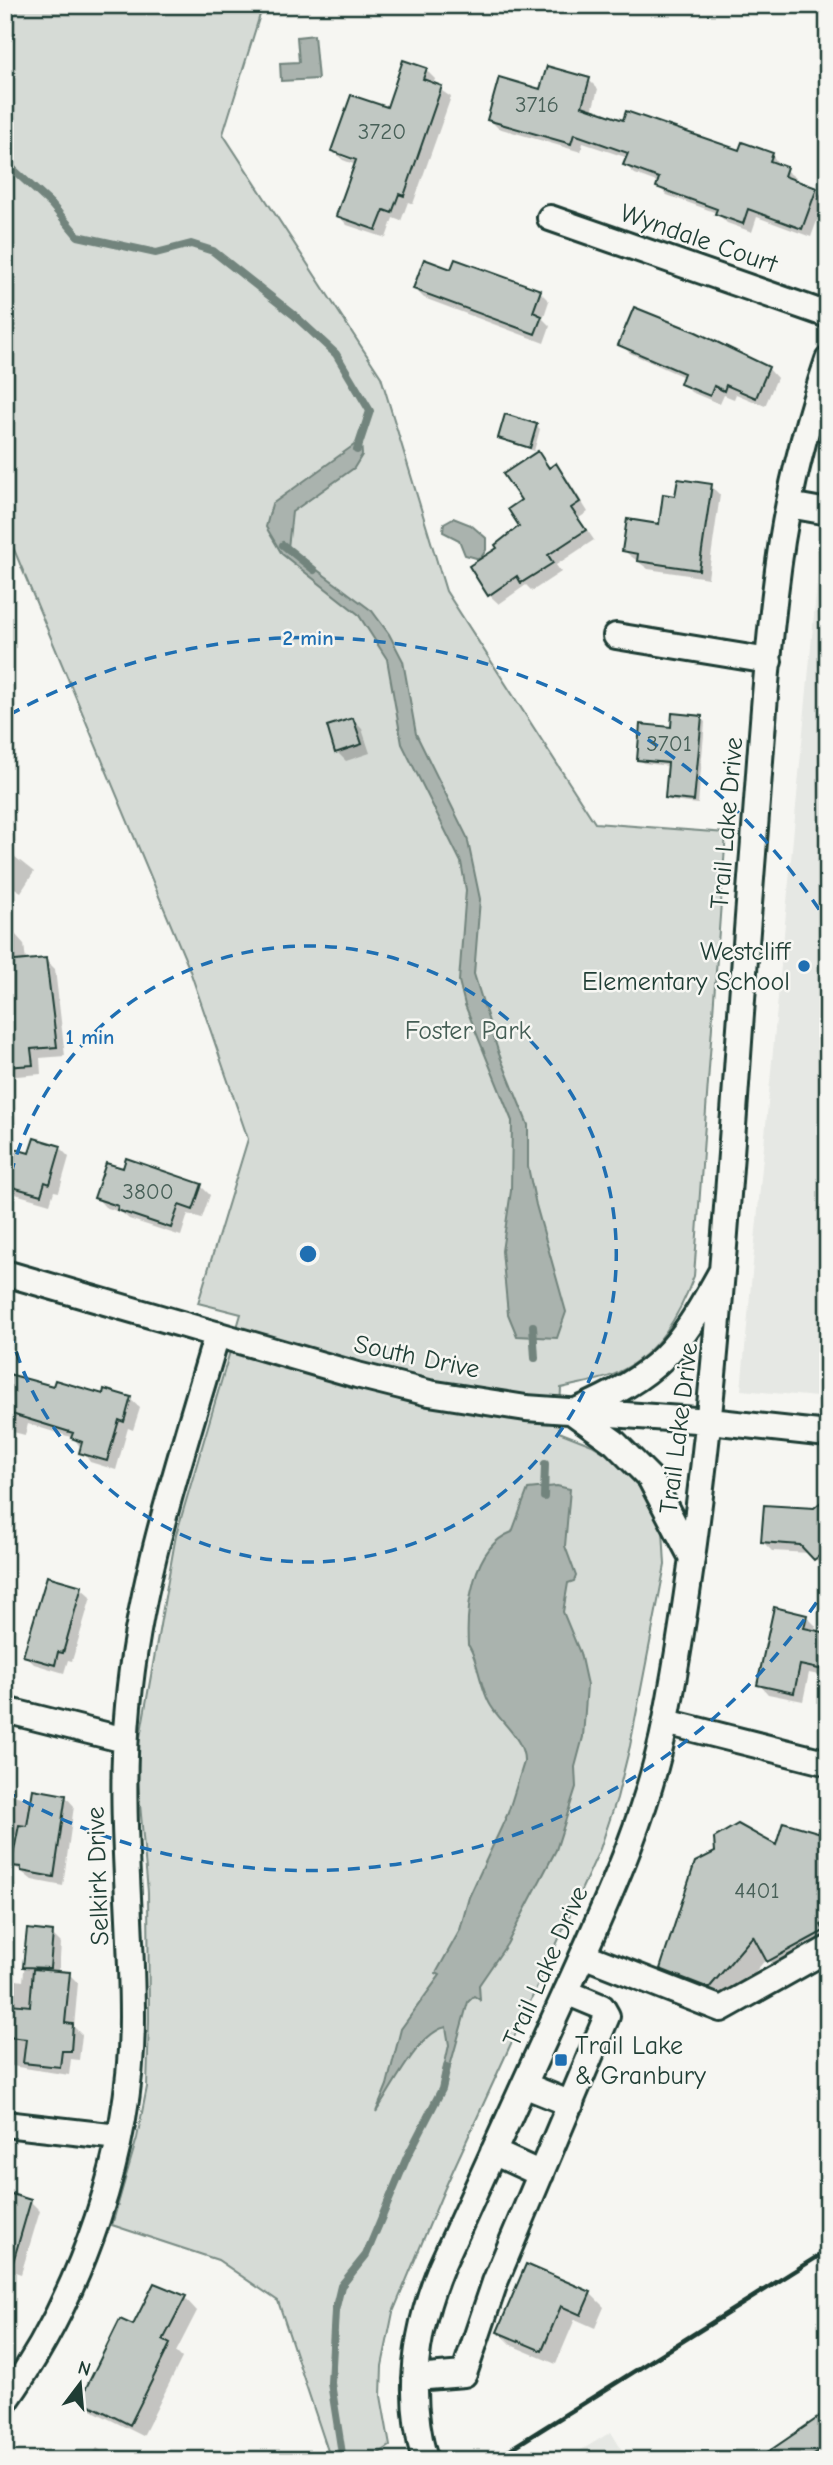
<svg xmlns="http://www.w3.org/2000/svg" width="833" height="2465" viewBox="0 0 833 2465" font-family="'Comic Neue',sans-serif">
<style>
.built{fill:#e6e8e4}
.green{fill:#d6dbd6;stroke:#7a8c85;stroke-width:2}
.water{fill:#aab3ae;stroke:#72847d;stroke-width:2}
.shadow{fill:#0003;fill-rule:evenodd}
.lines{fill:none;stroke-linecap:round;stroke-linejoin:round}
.stream{stroke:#72847d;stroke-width:8}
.building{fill:#c1c8c3;stroke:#1f3d34;stroke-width:2}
.minor-casing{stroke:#1f3d34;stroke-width:30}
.minor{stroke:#f6f6f2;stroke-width:24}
.rail{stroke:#1f3d34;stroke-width:5}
.ring{fill:none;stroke:#1f6fb2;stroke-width:3.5;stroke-dasharray:12 9}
.poi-dot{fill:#1f6fb2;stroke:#f6f6f2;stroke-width:2.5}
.labels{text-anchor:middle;stroke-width:5;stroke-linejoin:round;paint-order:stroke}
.number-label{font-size:23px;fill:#486058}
.street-label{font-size:26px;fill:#1f3d34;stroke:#f6f6f2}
.poi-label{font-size:26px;fill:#1f3d34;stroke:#f6f6f2;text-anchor:end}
.park-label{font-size:26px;fill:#445d54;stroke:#f6f6f2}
.centre{fill:#1f6fb2;stroke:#f6f6f2;stroke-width:3.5}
.ring-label{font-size:21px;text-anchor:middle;font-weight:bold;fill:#1f6fb2;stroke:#f6f6f2;stroke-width:5;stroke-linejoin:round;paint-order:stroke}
</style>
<rect width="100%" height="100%" fill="#f6f6f2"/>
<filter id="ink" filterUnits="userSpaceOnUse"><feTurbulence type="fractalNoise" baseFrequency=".0143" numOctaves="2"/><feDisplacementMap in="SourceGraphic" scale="14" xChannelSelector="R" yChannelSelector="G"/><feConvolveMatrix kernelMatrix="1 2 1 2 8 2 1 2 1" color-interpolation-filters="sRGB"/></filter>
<g filter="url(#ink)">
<!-- built -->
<path class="built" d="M821,541L828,542V1398L741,1390Z
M611,2432L628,2460H565Z"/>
<!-- green -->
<path class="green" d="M5,5H263L223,134L381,377L446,591L595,823L726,833L694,1276C679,1316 659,1352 619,1372C603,1381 579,1383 561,1388L559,1432L592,1445L616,1460L639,1486L663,1530L665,1565L630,1746L617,1798L600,1849L444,2190L393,2312L382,2366L381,2396L390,2446L368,2460H331L278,2301L218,2260L112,2225L137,2138L147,2087L149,2020L148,1892L136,1760L176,1535L241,1314L198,1303L248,1139L189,968L5,528Z"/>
<!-- water -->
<path class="water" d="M314,35L318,79L281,81L280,63L299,62L297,37Z
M361,440L362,455L354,468L292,512L288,548L372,611L389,634L403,661L416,734L467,837L480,899L474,974L499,1054L528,1125V1167L536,1205L566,1312L557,1338L517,1336L508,1314L502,1251L511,1191L512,1121L465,1005L459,981L466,890L461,862L402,744L387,659L358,614L282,554L266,527L272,504Z
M453,518L471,525L486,538V550L480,559L465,555L459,540L443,532L444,523Z
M557,1486L570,1489L565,1546L576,1576L574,1581L568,1583L563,1612L580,1653L587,1685L583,1737L575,1767L576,1787L556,1850L507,1944L479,1985L480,2000L474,1996L468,2002L447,2077H442L449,2045L446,2027C419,2032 392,2089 376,2112L387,2085L401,2029L440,1975L436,1973L460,1930L469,1897L508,1813L524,1762C525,1740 502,1724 491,1706C480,1689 477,1655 468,1645C466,1608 472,1547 512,1532L528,1489Z"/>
<!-- shadow -->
<path class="shadow" d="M426,70L435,79L433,85L451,97L413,204L408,202L401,221L393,218L386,238L347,225L338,215L356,165L343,160L333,151L388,110ZM342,153L365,161L364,164L342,157Z
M589,80L598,89L592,111L740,153L744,144L772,155L781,167L796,178L795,181L816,189L825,199L811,237L757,217L752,232L727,223L717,213L667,195L658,186L659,183L635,174L625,165L628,158L583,143L581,152L498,128L489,119L541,91Z
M452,271L540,292L549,301L543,319L550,326L544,343L424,298L415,289Z
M620,344L768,368L777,378L765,406L736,394L734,399L724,395L720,404L691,392L682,383L684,377L630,353Z
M536,425L540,429L534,451L500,438Z
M538,453L551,468L555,466L565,475L588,512L579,518L594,540L556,565L561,572L532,591L526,585L499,604L489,595L500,548L521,527L523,501Z
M711,486L720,495L708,578L648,569L624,551L661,526L677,498Z
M701,718L705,722L698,804L671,801L667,797L669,766L643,763L639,759L672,729Z
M353,720L362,729L370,753L346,761L337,752Z
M5,834L15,857L34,872L21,892L5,882Z
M15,934L24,944L26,961L45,959L55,969L65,1056L40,1058L41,1074L5,1077V935Z
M60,1148L69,1157L59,1192L54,1191L50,1204L5,1191V1149L31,1155Z
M201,1186L210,1195L202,1218L188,1214L181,1236L129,1219L122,1213L105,1207L96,1197Z
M5,1369L12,1375L54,1388L130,1399L140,1408L133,1430L128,1428L116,1470L90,1462L74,1438L28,1424L25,1435L5,1430Z
M828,1498V1565L824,1568L810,1553L772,1551L763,1542L814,1510Z
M81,1588L91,1597L72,1661L68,1660L64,1673L34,1664L25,1655Z
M806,1616L816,1626L814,1632L828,1635V1677L809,1673L803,1701L768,1694L759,1684Z
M5,1792L33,1801L65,1796L74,1806L63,1886L32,1880L13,1865L19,1836L5,1831Z
M828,1837V1957L787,1979L767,1958L727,2005L680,1987L662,1969L777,1847Z
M28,1931L52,1934L61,1943L59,1973L69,1974L78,1983L74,2027L82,2035L79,2060L71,2059L69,2075L5,2065V1978L23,1981Z
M5,2194L30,2201L40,2211L21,2274L9,2270L5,2282Z
M590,2293L604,2307L595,2328L575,2319L556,2364L513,2346L499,2332Z
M185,2298L197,2311L176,2352L182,2358L143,2436L95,2412L82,2399L134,2327Z
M828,2413V2460H752L761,2454L764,2457Z
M97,2448L114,2460H89Z"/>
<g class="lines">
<!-- stream -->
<path class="stream" d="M5,162L51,204L78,236L156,253L191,244L213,251L294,315L336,354L370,411L357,450
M283,545L314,570
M533,1326L535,1358
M544,1497L545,1464
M343,2460L331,2383L335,2311L341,2286L366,2255L407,2157L442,2089L447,2067"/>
</g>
<!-- building -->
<path class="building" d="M403,60L427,68L423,79L442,86L404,196L399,194L392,213L384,210L376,230L336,216L356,160L331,151L351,95L387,107Z
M547,66L590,78L582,106L623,120L626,111L739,150L742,142L773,153L770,161L787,167L784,176L817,188L802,229L748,209L743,224L715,214L717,209L656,187L659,178L623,165L628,153L574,134L571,144L487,120L499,77L540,89Z
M424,259L451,269L455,259L541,290L533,312L542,316L535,334L413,289Z
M634,307L696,332L769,367L756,398L726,385L724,391L714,386L710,396L680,384L684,373L618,345Z
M505,414L537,424L530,448L498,438Z
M538,451L549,468L556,463L580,502L571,508L586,530L548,555L553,563L521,583L517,576L488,596L469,566L497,548L495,545L519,526L508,509L521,500L503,474Z
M678,479L712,484L699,570L637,561L638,554L622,551L627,519L659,524L663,494L675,496Z
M672,713L702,716L694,801L665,798L668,763L637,760L640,724L671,727Z
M353,718L362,744L335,753L327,726Z
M46,958L57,1047L31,1049L33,1065L5,1067V962Z
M34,1138L61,1146L50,1184L45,1182L41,1195L5,1185V1146L29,1153Z
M126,1158L202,1184L193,1210L179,1205L171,1228L117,1210L118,1206L94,1198L106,1163L123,1168Z
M5,1373L53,1386L55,1380L103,1394L104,1389L131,1397L124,1422L119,1420L107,1461L79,1453L82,1442L71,1438L73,1433L5,1412Z
M828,1496V1549L814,1560L800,1545L761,1542L764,1505L814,1508Z
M47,1576L82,1586L63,1653L58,1652L55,1665L23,1656Z
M774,1607L807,1615L804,1628L828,1633V1671L800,1665L794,1693L757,1685Z
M33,1789L66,1795L54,1877L21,1871V1867L11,1866L19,1825L27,1826Z
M783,1822L828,1835V1918L821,1925L824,1931L767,1962L753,1936L709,1988L660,1969L695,1862L715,1852L714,1838L738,1824L776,1845Z
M27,1929L53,1932L50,1968L23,1967Z
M33,1969L70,1972L65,2023L73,2024L71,2051H62L60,2067L23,2063L26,2039L8,2037L11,2004L30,2006Z
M5,2192L31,2200L11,2269H5Z
M526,2264L591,2292L581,2315L561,2306L542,2351L497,2332Z
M154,2283L186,2296L163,2340L170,2344L130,2425L80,2400L120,2319L133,2325Z
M828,2411V2446L806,2460H756Z"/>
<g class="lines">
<defs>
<path id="minor" d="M550,218L828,315
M789,505L828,512
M616,636L769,661
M5,1273L357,1375L429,1393L526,1408L710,1421L828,1434
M576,1411C659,1374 677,1352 720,1274
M574,1413L614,1442L650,1478L692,1558
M5,1710L125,1740
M666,1722L828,1763
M583,1955L721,2009L828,1949
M524,2085L571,2104
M5,2124L118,2137
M493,2152L541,2174
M415,2378L464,2374L495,2282L607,2016L602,2007L566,1992
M5,2402C82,2294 132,2150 132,2017C132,1912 118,1810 128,1706C139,1578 182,1456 217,1334
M425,2460C406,2395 416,2328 441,2267C483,2174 526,2081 568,1988C607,1901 648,1815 666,1720C719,1438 729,1151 752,866C761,758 766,648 782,541C792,479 808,419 828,360"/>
</defs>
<!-- minor casing -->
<use href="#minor" class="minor-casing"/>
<!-- minor -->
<use href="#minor" class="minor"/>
<!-- rail -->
<path class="rail" d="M493,2460L828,2250"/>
</g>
</g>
<!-- distance rings -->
<g class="ring">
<path d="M6 1195A308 308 0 1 1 6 1313"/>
<path d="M828 1585A616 616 0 0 1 9 1793M9 715A616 616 0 0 1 828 923"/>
</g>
<!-- markers -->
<g class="poi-dot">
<circle cx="804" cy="966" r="7"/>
<rect x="554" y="2053" width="14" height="14" rx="3.5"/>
</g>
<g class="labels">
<!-- number labels -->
<g class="number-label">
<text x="537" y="112">3716</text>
<text x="382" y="139">3720</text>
<text x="669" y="751">3701</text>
<text x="148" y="1199">3800</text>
<text x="757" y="1898">4401</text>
</g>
<!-- street labels -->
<g class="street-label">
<text transform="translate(699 238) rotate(19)" y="9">Wyndale Court</text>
<text transform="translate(726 823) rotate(-85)" y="9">Trail Lake Drive</text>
<text transform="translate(417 1356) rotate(12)" y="9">South Drive</text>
<text transform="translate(678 1428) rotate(-83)" y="9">Trail Lake Drive</text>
<text transform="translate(97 1876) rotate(-92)" y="9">Selkirk Drive</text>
<text transform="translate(545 1966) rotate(-66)" y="9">Trail Lake Drive</text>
</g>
<!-- poi labels -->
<g class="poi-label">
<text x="790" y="960">Westcliff<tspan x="790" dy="30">Elementary School</tspan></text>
<text x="575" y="2054" text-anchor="start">Trail Lake<tspan x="575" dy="30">&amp; Granbury</tspan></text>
</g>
<!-- park labels -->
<g class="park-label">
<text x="468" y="1039">Foster Park</text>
</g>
</g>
<circle cx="308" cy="1254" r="10" class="centre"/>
<g class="ring-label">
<text x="308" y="645">2 min</text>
<text x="90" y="1044">1 min</text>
</g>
<!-- margin -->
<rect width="833" height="2465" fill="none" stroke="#f6f6f2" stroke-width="28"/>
<rect x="14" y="14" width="805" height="2437" fill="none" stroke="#1f3d34" stroke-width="2.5" filter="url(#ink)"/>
<!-- north arrow -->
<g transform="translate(80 2384) rotate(16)" stroke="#f6f6f2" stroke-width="5" paint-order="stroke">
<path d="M0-5L12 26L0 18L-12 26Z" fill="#1f3d34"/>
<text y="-10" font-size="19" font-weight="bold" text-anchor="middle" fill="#1f3d34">N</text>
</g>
</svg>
